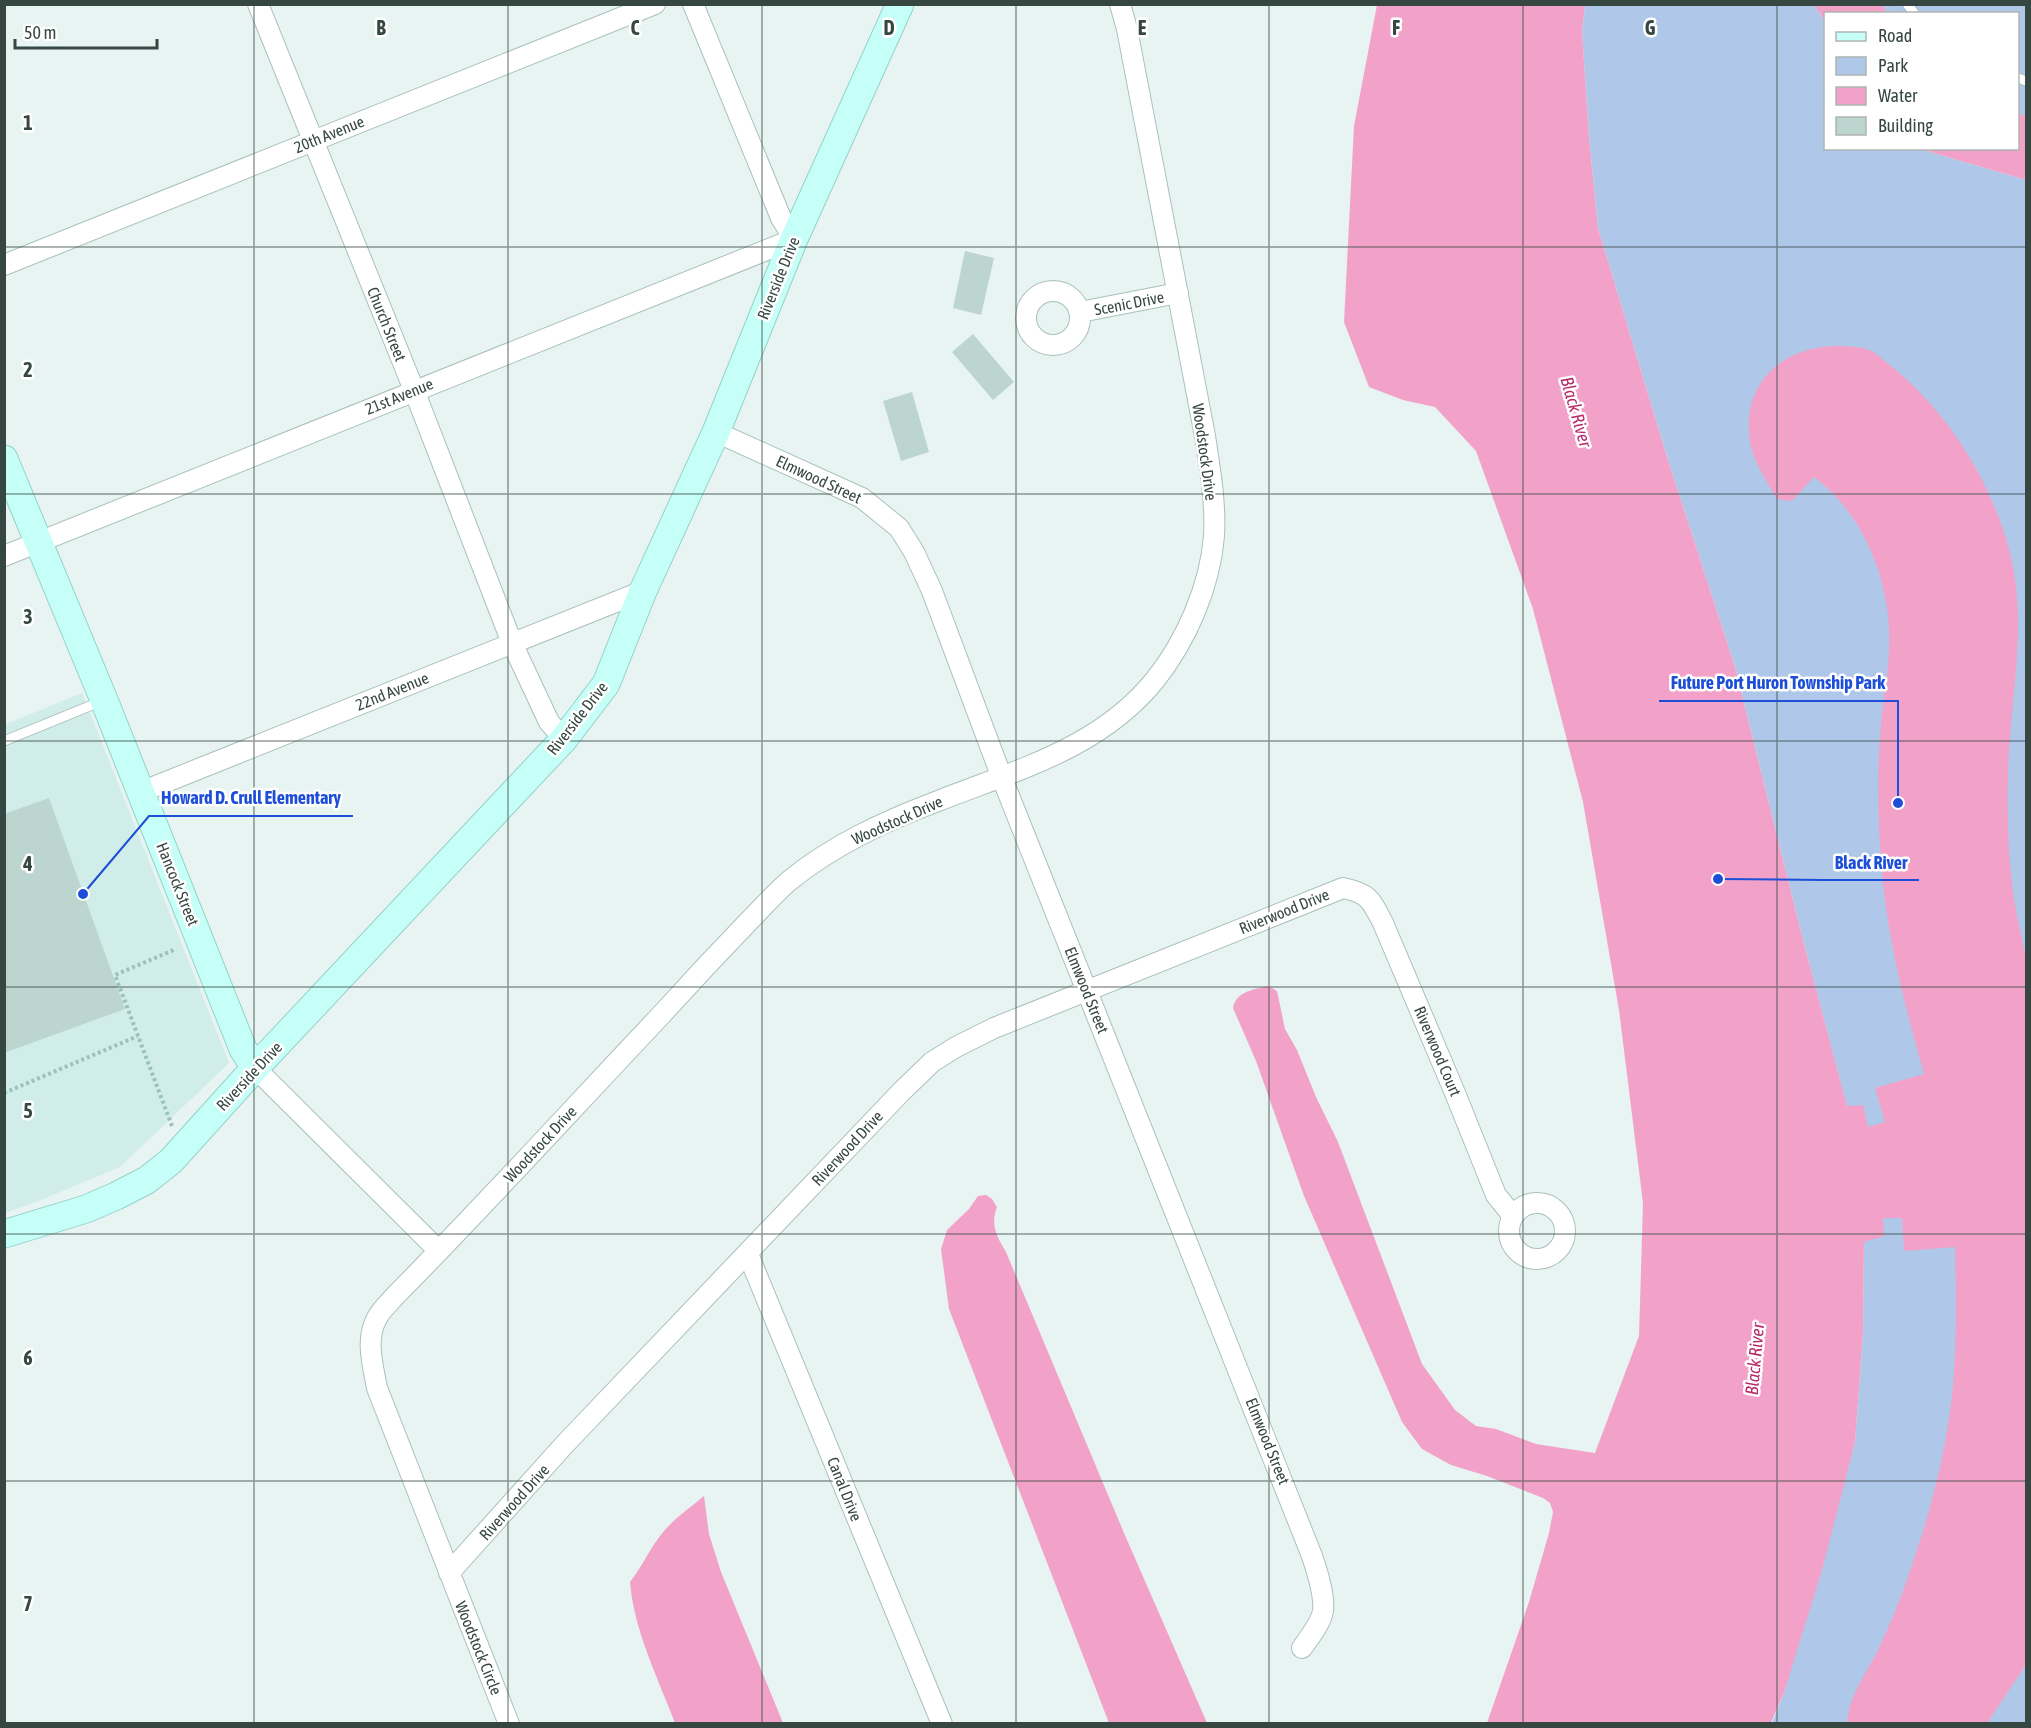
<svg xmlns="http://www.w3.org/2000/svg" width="2031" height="1728" viewBox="0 0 2031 1728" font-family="'Asap Condensed',sans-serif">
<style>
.education{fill:#d1ede9}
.green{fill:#afc8e9}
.water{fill:#f2a2c8}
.building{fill:#bcd6cf}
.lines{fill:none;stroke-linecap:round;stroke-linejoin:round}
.lane-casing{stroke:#a9c0bb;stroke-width:11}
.street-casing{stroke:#a9c0bb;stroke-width:22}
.secondary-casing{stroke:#94d2c9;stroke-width:29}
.path{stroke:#9ac2b8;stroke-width:4;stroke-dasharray:3 3;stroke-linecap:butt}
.lane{stroke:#fff;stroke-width:9}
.street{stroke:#fff;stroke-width:20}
.secondary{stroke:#c6fff8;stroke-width:27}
.grid{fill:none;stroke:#364742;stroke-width:1.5;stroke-opacity:0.55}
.labels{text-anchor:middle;stroke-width:5;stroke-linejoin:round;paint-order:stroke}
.street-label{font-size:16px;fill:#364742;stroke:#fff}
.water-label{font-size:18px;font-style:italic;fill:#b62c6b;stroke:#fff}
.grid-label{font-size:20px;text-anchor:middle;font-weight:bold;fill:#364742;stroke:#fff;stroke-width:5;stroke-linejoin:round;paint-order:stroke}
.leader{fill:none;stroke:#1d4ed8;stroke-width:2}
.callout-dot{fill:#1d4ed8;stroke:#fff;stroke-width:2}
.callout-label{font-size:18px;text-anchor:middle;font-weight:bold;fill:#1d4ed8;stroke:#fff;stroke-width:5;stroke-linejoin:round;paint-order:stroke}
</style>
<rect width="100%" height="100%" fill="#e7f4f2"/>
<!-- education -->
<path class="education" d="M82,693L229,1063L120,1167L36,1202L5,1213L4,725Z"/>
<!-- green -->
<path class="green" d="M1585,5H1814L1825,21L1826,148L1920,149L2026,180V1723H1772L1784,1693L1855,1442L1863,1332L1864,1246L1860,1187L1847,1107L1803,940L1735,667L1667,457L1598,228L1589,137L1582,31Z
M1883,5H2026V116L2018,113V14L1887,13Z"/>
<!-- water -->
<path class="water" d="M1377,5H1585L1582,31L1589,137L1598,228L1667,457L1735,667L1803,940L1847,1106L1863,1105L1868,1127L1885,1122L1875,1088L1924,1074C1904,1003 1886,933 1881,860C1878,819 1877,778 1880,737C1882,701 1891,663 1889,628C1886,571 1860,511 1814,477L1792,501L1777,499C1765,478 1750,457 1749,433C1745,376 1790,344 1842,346C1851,346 1860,347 1869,350C1877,353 1884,361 1891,366C1945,409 1988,476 2007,542C2030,618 2010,697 2008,773C2007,813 2008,853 2013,892C2016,914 2022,937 2026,959V1665L1987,1723H1847C1849,1695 1867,1673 1879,1648C1888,1628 1898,1606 1905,1585C1928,1521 1947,1453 1953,1385C1957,1339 1956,1293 1955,1247L1904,1251L1902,1218H1883L1884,1236L1864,1242L1863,1332L1855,1442L1822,1570L1784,1693L1771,1723H1487L1529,1602L1549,1533L1553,1512L1550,1503L1543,1498L1487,1476L1451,1465L1422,1449L1402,1422L1304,1196L1256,1061L1233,1008C1236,991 1255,989 1269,986L1277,991L1285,1029L1297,1050L1316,1097L1338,1142L1422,1364L1455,1410L1476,1426L1496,1429L1536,1444L1595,1453L1639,1336L1643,1203L1619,1010L1583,802L1533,609L1476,451L1435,407L1403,400L1369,387L1344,322L1354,126Z
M1814,5H1883L1887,13L1826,14L1825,21Z
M2018,113L2026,116V180L1920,149L2018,148Z
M986,1195L992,1199L997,1207C990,1225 997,1237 1006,1252L1124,1533L1207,1723H1109L949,1309L941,1249L947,1230L969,1209L978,1196Z
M704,1496L709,1534L721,1572L783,1723H675C658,1678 634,1631 630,1582C643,1566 650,1547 664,1531C675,1518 691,1507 704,1496Z"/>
<!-- building -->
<path class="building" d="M965,251L994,258L981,315L953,308Z
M973,334L1014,382L993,400L952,352Z
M912,392L929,452L901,461L883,401Z
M49,798L125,1009L4,1053V814Z"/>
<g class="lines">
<defs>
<path id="lane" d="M1907,4L1915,14
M2018,78L2026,81
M4,741L102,701"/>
<path id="street" d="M258,4L414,390L512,643L549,722L564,739
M4,265L655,4
M1026 318a27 27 0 1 1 54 0a27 27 0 1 1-54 0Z
M1080,312L1178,293
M716,432L862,498L899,528L914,552L932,591L1002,778L1312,1556C1317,1571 1325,1595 1323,1611C1321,1623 1309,1638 1302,1648
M4,556L794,239L781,218L693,4
M141,792L643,591
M255,1068L439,1251
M1509 1231a28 28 0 1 1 56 0a28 28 0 1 1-56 0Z
M748,1254L942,1724
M449,1573L565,1444L901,1092L932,1062L956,1047L994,1028L1343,888C1369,893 1371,900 1383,923L1455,1093L1496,1195L1513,1216
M509,1724L377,1388C373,1366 365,1339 377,1318C381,1310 389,1303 395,1296C486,1204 574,1107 663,1013C691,982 720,951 749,921C762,908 775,893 789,881C833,845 885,821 938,801C1016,770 1099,749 1155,680C1186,641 1210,587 1214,536C1216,503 1210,469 1205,436L1127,29L1120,4"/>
<path id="secondary" d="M4,459L104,700L243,1049L255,1068
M4,1234L86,1209L116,1196L147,1180L171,1161L255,1068L564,739L606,684L643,591L716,432L794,239L900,4"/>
</defs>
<!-- lane casing -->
<use href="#lane" class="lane-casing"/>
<!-- street casing -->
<use href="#street" class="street-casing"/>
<!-- secondary casing -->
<use href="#secondary" class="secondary-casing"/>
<!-- path -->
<path class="path" d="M4,1093L138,1036
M172,1126L115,975L176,949"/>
<!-- lane -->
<use href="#lane" class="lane"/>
<!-- street -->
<use href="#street" class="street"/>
<!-- secondary -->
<use href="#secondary" class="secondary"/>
</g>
<!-- grid -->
<path class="grid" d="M254,4V1724M508,4V1724M762,4V1724M1016,4V1724M1269,4V1724M1523,4V1724M1777,4V1724M4,247H2026M4,494H2026M4,741H2026M4,987H2026M4,1234H2026M4,1481H2026"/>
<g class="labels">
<!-- street labels -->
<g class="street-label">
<text transform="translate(329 134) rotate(-22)" y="6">20th Avenue</text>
<text transform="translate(778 278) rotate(-68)" y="6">Riverside Drive</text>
<text transform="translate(1129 303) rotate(-11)" y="6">Scenic Drive</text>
<text transform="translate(387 324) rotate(68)" y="6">Church Street</text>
<text transform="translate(399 396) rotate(-22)" y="6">21st Avenue</text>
<text transform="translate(1205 452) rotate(82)" y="6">Woodstock Drive</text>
<text transform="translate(819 479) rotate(25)" y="6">Elmwood Street</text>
<text transform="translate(392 691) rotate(-22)" y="6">22nd Avenue</text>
<text transform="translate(577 718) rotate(-52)" y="6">Riverside Drive</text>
<text transform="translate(897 820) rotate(-24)" y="6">Woodstock Drive</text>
<text transform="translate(178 884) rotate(68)" y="6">Hancock Street</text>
<text transform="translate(1284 911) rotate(-22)" y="6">Riverwood Drive</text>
<text transform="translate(1087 990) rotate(68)" y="6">Elmwood Street</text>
<text transform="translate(1438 1051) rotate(67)" y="6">Riverwood Court</text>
<text transform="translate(249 1076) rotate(-47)" y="6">Riverside Drive</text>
<text transform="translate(540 1144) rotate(-47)" y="6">Woodstock Drive</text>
<text transform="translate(847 1148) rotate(-47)" y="6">Riverwood Drive</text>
<text transform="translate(1268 1441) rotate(68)" y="6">Elmwood Street</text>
<text transform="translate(845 1489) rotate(68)" y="6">Canal Drive</text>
<text transform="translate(514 1502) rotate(-48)" y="6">Riverwood Drive</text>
<text transform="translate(479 1648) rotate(68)" y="6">Woodstock Circle</text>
</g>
<!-- water labels -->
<g class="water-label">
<text transform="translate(1576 412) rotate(74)" y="6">Black River</text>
<text transform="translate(1755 1359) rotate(-85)" y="6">Black River</text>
</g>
</g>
<g class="grid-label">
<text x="381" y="35">B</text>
<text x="635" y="35">C</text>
<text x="889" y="35">D</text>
<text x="1142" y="35">E</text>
<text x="1396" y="35">F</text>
<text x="1650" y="35">G</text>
<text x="28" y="130">1</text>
<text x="28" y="377">2</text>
<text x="28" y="624">3</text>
<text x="28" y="871">4</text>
<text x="28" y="1118">5</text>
<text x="28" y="1365">6</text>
<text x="28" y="1611">7</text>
</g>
<!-- callouts -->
<path class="leader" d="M1898 803L1898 701H1659M83 894L149 816H353M1718 879L1822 880H1919"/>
<g class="callout-dot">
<circle cx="1898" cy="803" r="6"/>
<circle cx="83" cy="894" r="6"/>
<circle cx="1718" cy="879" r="6"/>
</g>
<g class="callout-label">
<text x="1778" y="689">Future Port Huron Township Park</text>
<text x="251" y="804">Howard D. Crull Elementary</text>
<text x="1871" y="869">Black River</text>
</g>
<!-- border -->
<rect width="2031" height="1728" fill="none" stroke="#364742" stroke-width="12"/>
<!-- legend -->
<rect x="1824" y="12" width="195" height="138" fill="#ffffff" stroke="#afb5b3" stroke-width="1.5"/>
<rect x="1836" y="32" width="30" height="9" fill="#c6fff8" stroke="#afb5b3" stroke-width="1.5"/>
<text x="1878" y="42" font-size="18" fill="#364742">Road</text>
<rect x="1836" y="57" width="30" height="18" fill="#afc8e9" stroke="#afb5b3" stroke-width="1.5"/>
<text x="1878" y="72" font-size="18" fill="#364742">Park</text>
<rect x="1836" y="87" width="30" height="18" fill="#f2a2c8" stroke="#afb5b3" stroke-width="1.5"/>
<text x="1878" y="102" font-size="18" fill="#364742">Water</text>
<rect x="1836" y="117" width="30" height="18" fill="#bcd6cf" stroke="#afb5b3" stroke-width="1.5"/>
<text x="1878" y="132" font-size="18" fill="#364742">Building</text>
<!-- scale -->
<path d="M15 39v9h142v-9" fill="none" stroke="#364742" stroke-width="3"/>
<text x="24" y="39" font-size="18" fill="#364742" stroke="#ffffff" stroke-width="4.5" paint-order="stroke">50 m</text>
</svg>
